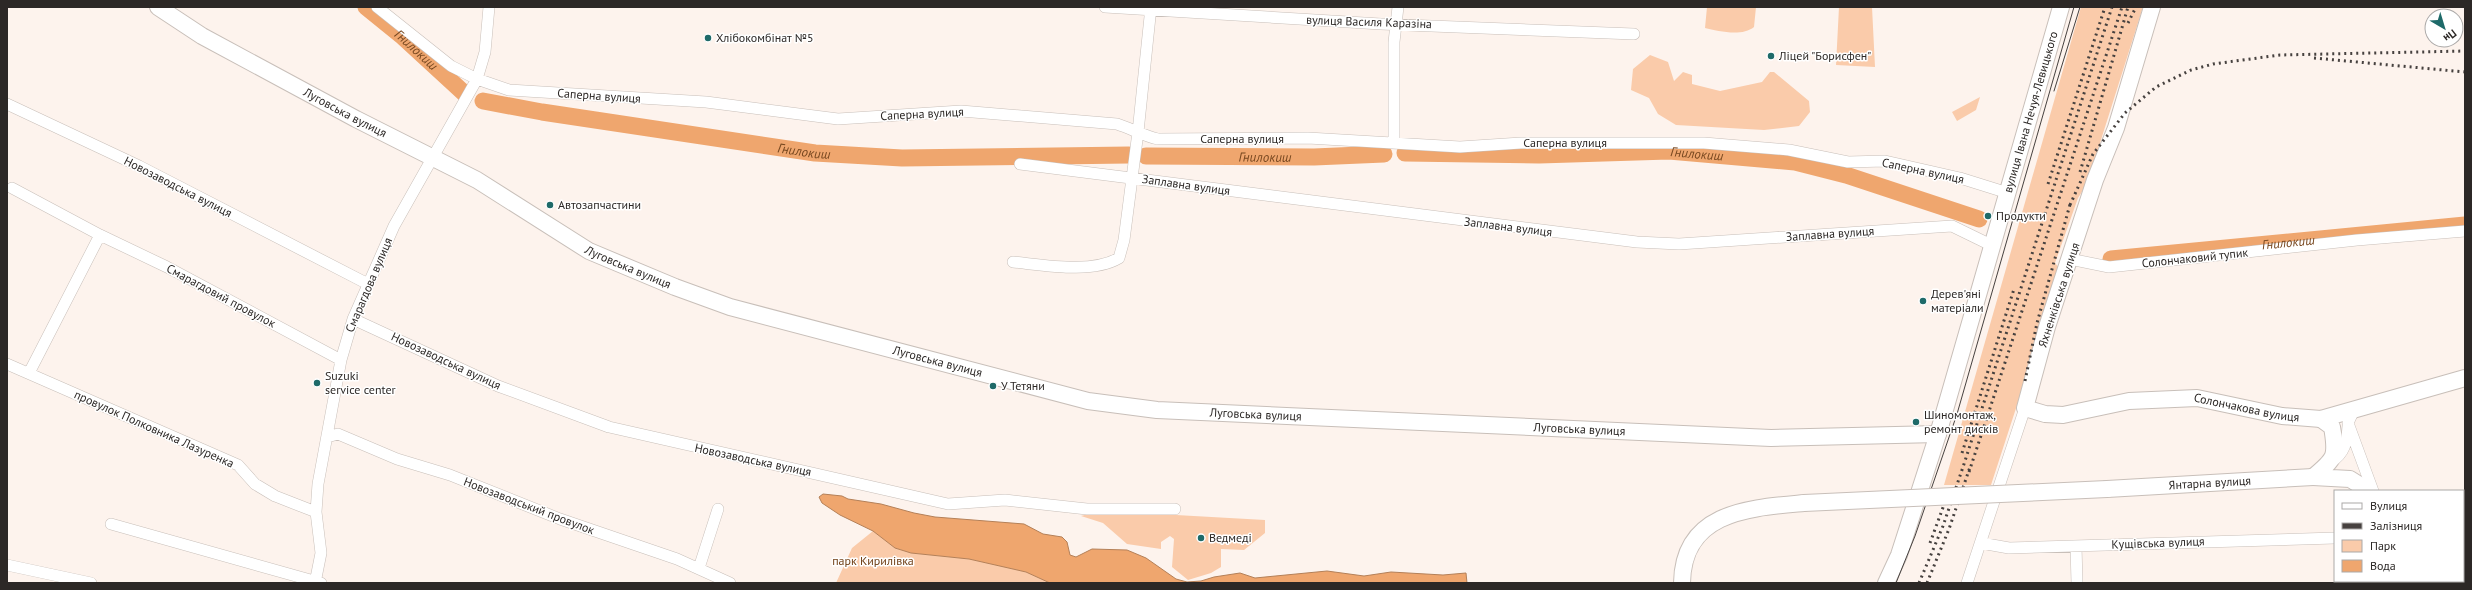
<svg xmlns="http://www.w3.org/2000/svg" width="2472" height="590" viewBox="0 0 2472 590" font-family="'PT Sans',sans-serif">
<style>
.green{fill:#facbaa}
.water{fill:#efa66e;stroke:#b48058}
.lines{fill:none;stroke-linecap:round;stroke-linejoin:round}
.river{stroke:#efa66e;stroke-width:17}
.street-casing{stroke:#c8bfb9;stroke-width:12}
.secondary-casing{stroke:#c8bfb9;stroke-width:18}
.street{stroke:#fff;stroke-width:11}
.secondary{stroke:#fff;stroke-width:16}
.tram{stroke:#46413f;stroke-width:1}
.rail{stroke:#46413f;stroke-width:3;stroke-dasharray:2 4;stroke-linecap:butt}
.secondary-bridge-casing{stroke:#c8bfb9;stroke-width:18;stroke-linecap:butt}
.secondary-bridge{stroke:#fff;stroke-width:16}
.poi-dot{fill:#1e6a69;stroke:#fff;stroke-width:1.5}
.labels{text-anchor:middle;stroke-width:3;stroke-linejoin:round;paint-order:stroke}
.street-label{font-size:12px;fill:#2c2826;stroke:#fff}
.poi-label{font-size:12px;fill:#2c2826;stroke:#fff;text-anchor:start}
.park-label{font-size:12px;fill:#704017;stroke:#fff}
.water-label{font-size:13px;font-style:italic;fill:#784820;stroke:#fff}
</style>
<rect width="100%" height="100%" fill="#fdf3ed"/>
<!-- green -->
<path class="green" d="M1707,7H1756L1754,27C1742,37 1718,31 1705,28Z
M1839,7H1872L1875,67L1836,65Z
M2081,7H2143L2087,184L2078,198L2055,263L2061,270L1991,485H1944Z
M1650,55L1668,62L1674,81L1683,72L1692,75V84L1720,91L1762,82L1770,72H1774L1809,101L1810,112L1799,126L1764,130L1676,125L1658,114L1649,98L1631,90L1633,69Z
M1980,97L1976,110L1957,121L1952,112Z
M1088,514L1176,515L1265,520V533L1244,550L1221,549V567L1211,573L1188,580L1172,567L1174,539L1170,536L1161,542V549L1127,544L1103,523L1081,516Z
M873,531L895,548L911,553L969,559L1026,572L1050,583H836L852,548Z"/>
<!-- water -->
<path class="water" d="M823,494L842,496L848,499L881,504L914,513L935,517L1024,524L1043,534L1062,537L1067,542L1070,555L1076,557L1092,549L1127,550L1146,558L1176,579L1187,582L1201,581L1214,577L1240,573L1255,578L1327,571L1364,576L1391,572L1443,575L1466,573L1467,583H1050L1026,572L969,559L911,553L895,548L873,531L840,515L822,503L819,497Z"/>
<g class="lines">
<!-- river -->
<g class="river">
<path id="s1" d="M366,7L403,37L465,94"/>
<path id="s2" d="M483,101L542,112L815,153L902,158L1129,155"/>
<path id="s3" d="M1405,153L1539,155L1669,151L1795,162L1846,175L1979,219"/>
<path id="s4" d="M1146,156L1314,157L1384,154"/>
<path id="s5" d="M2111,259L2465,225"/>
</g>
<defs>
<path id="street" d="M377,7L451,66L477,79L509,90L706,102L838,119L961,111L1117,124C1132,129 1144,136 1158,139L1308,138L1460,147L1521,143H1704L1789,150L1848,162L1885,161L1960,178L2008,193
M1105,7L1381,24L1634,34
M7,104L139,166L368,284
M1394,143V42L1398,7
M1020,164L1637,242L1679,244L1952,226L1993,246
M12,188L100,235L167,267L341,360
M2070,259L2109,267L2357,240L2465,231
M1013,262C1044,265 1092,274 1119,258L1124,240L1138,132L1151,7
M353,319L498,386L609,427L948,504L1005,500L1087,509H1175
M7,364L238,465L255,484L275,496L316,512
M29,373L100,235
M2354,410L2348,423L2373,491
M327,437L338,434L397,459L450,475L560,519L677,559L730,583
M2331,462C2345,453 2347,442 2348,426
M111,524L321,583
M1981,543L2009,548L2335,538
M2076,546L2077,583
M7,565L91,583
M699,568L718,509
M315,583L321,553L316,512L318,484L341,360L353,319L394,226L477,79L485,52L489,7
M1967,583L2025,408"/>
<g id="secondary">
<path id="s6" d="M158,7L202,36L356,119L477,180L589,251L675,287L730,307L1088,401L1157,410L1771,438L1938,434"/>
<path id="s7" d="M2152,7L2116,128L2095,180L2047,327L2025,408L2045,414L2063,415L2129,401L2197,398L2282,416L2321,419L2465,378"/>
<path d="M2321,419L2332,427C2337,456 2336,458 2313,477L2350,479L2369,491"/>
<path id="s8" d="M2107,489L2313,477"/>
<path d="M2413,581L2414,583"/>
<path d="M1682,583C1683,511 1750,508 1804,503"/>
<path id="s9" d="M1886,583L1899,555L1938,434L2061,7"/>
</g>
</defs>
<!-- street casing -->
<use href="#street" class="street-casing"/>
<!-- secondary casing -->
<use href="#secondary" class="secondary-casing"/>
<!-- street -->
<use href="#street" class="street"/>
<!-- secondary -->
<use href="#secondary" class="secondary"/>
<!-- tram -->
<path class="tram" d="M2054,91L2080,7
M1896,583L1915,536L1957,414L2074,7"/>
<!-- rail -->
<path class="rail" d="M2128,23L2136,7
M2314,58L2465,72
M2080,172L2128,7
M2048,184L2105,7
M2070,205L2093,154L2125,113L2156,87L2191,70L2213,64L2280,55L2465,51
M2025,381L2037,323L2071,201
M1962,453L2014,289
M1969,472L2122,7
M1930,543L1945,502
M1919,583L1943,526L1964,464L2112,7
M1927,583L1949,529L1970,467"/>
<defs>
<path id="secondary-bridge" d="M1804,503L2107,489"/>
</defs>
<!-- secondary-bridge casing -->
<use href="#secondary-bridge" class="secondary-bridge-casing"/>
<!-- secondary-bridge -->
<use href="#secondary-bridge" class="secondary-bridge"/>
</g>
<!-- markers -->
<g class="poi-dot">
<circle cx="708" cy="38" r="4"/>
<circle cx="1771" cy="56" r="4"/>
<circle cx="550" cy="205" r="4"/>
<circle cx="1988" cy="216" r="4"/>
<circle cx="1923" cy="301" r="4"/>
<circle cx="317" cy="383" r="4"/>
<circle cx="993" cy="386" r="4"/>
<circle cx="1916" cy="422" r="4"/>
<circle cx="1201" cy="538" r="4"/>
</g>
<g class="labels">
<!-- street labels -->
<g class="street-label">
<text transform="translate(1369 22) rotate(2)" y="4">вулиця Василя Каразіна</text>
<text transform="translate(599 96) rotate(4)" y="4">Саперна вулиця</text>
<text dy="4" stroke="none"><textPath href="#s9" startOffset="493">вулиця Івана Нечуя-Левицького</textPath></text>
<text dy="4" stroke="none"><textPath href="#s6" startOffset="215">Луговська вулиця</textPath></text>
<text transform="translate(922 114) rotate(-3)" y="4">Саперна вулиця</text>
<text x="1242" y="143">Саперна вулиця</text>
<text x="1565" y="147">Саперна вулиця</text>
<text transform="translate(1923 171) rotate(12)" y="4">Саперна вулиця</text>
<text transform="translate(1186 185) rotate(8)" y="4">Заплавна вулиця</text>
<text transform="translate(178 187) rotate(27)" y="4">Новозаводська вулиця</text>
<text transform="translate(1508 227) rotate(7)" y="4">Заплавна вулиця</text>
<text transform="translate(1830 234) rotate(-4)" y="4">Заплавна вулиця</text>
<text transform="translate(2195 258) rotate(-6)" y="4">Солончаковий тупик</text>
<text dy="4" stroke="none"><textPath href="#s6" startOffset="538">Луговська вулиця</textPath></text>
<text transform="translate(369 285) rotate(-67)" y="4">Смарагдова вулиця</text>
<text transform="translate(2059 295) rotate(-72)" y="4">Яхненківська вулиця</text>
<text transform="translate(221 296) rotate(28)" y="4">Смарагдовий провулок</text>
<text transform="translate(446 361) rotate(25)" y="4">Новозаводська вулиця</text>
<text dy="4" stroke="none"><textPath href="#s6" startOffset="862">Луговська вулиця</textPath></text>
<text dy="4" stroke="none"><textPath href="#s7" startOffset="646">Солончакова вулиця</textPath></text>
<text dy="4" stroke="none"><textPath href="#s6" startOffset="1186">Луговська вулиця</textPath></text>
<text transform="translate(154 429) rotate(24)" y="4">провулок Полковника Лазуренка</text>
<text dy="4" stroke="none"><textPath href="#s6" startOffset="1510">Луговська вулиця</textPath></text>
<text transform="translate(753 460) rotate(12)" y="4">Новозаводська вулиця</text>
<text dy="4" stroke="none"><textPath href="#s8" startOffset="103">Янтарна вулиця</textPath></text>
<text transform="translate(529 506) rotate(21)" y="4">Новозаводський провулок</text>
<text transform="translate(2158 543) rotate(-2)" y="4">Кущівська вулиця</text>
</g>
<!-- poi labels -->
<g class="poi-label">
<text x="716" y="42">Хлібокомбінат №5</text>
<text x="1779" y="60">Ліцей "Борисфен"</text>
<text x="558" y="209">Автозапчастини</text>
<text x="1996" y="220">Продукти</text>
<text x="1931" y="298">Дерев'янi<tspan x="1931" dy="14">матерiали</tspan></text>
<text x="325" y="380">Suzuki<tspan x="325" dy="14">service center</tspan></text>
<text x="1001" y="390">У Тетяни</text>
<text x="1924" y="419">Шиномонтаж,<tspan x="1924" dy="14">ремонт дисків</tspan></text>
<text x="1209" y="542">Ведмеді</text>
</g>
<!-- park labels -->
<g class="park-label">
<text x="873" y="565">парк Кирилівка</text>
</g>
<!-- water labels -->
<g class="water-label">
<text dy="5" stroke="none"><textPath href="#s1" startOffset="66">Гнилокиш</textPath></text>
<text dy="5" stroke="none"><textPath href="#s2" startOffset="325">Гнилокиш</textPath></text>
<text dy="5" stroke="none"><textPath href="#s3" startOffset="292">Гнилокиш</textPath></text>
<text dy="5" stroke="none"><textPath href="#s4" startOffset="119">Гнилокиш</textPath></text>
<text dy="5" stroke="none"><textPath href="#s5" startOffset="178">Гнилокиш</textPath></text>
</g>
</g>
<!-- border -->
<rect width="2472" height="590" fill="none" stroke="#2c2826" stroke-width="16"/>
<!-- legend -->
<rect x="2334" y="490" width="130" height="92" fill="#ffffff" stroke="#aba9a8"/>
<rect x="2342" y="503" width="20" height="6" fill="#ffffff" stroke="#aba9a8"/>
<text x="2370" y="510" font-size="12" fill="#2c2826">Вулиця</text>
<rect x="2342" y="523" width="20" height="6" fill="#46413f" stroke="#aba9a8"/>
<text x="2370" y="530" font-size="12" fill="#2c2826">Залізниця</text>
<rect x="2342" y="540" width="20" height="12" fill="#facbaa" stroke="#aba9a8"/>
<text x="2370" y="550" font-size="12" fill="#2c2826">Парк</text>
<rect x="2342" y="560" width="20" height="12" fill="#efa66e" stroke="#aba9a8"/>
<text x="2370" y="570" font-size="12" fill="#2c2826">Вода</text>
<!-- north arrow -->
<g transform="translate(2444 28) rotate(142)"><circle r="19" fill="#ffffff" stroke="#aba9a8"/>
<path d="M0-3L7 15L0 10L-7 15Z" fill="#1e6a69"/>
<text y="-6" font-size="11" font-weight="bold" text-anchor="middle" fill="#2c2826">Пн</text>
</g>
</svg>
